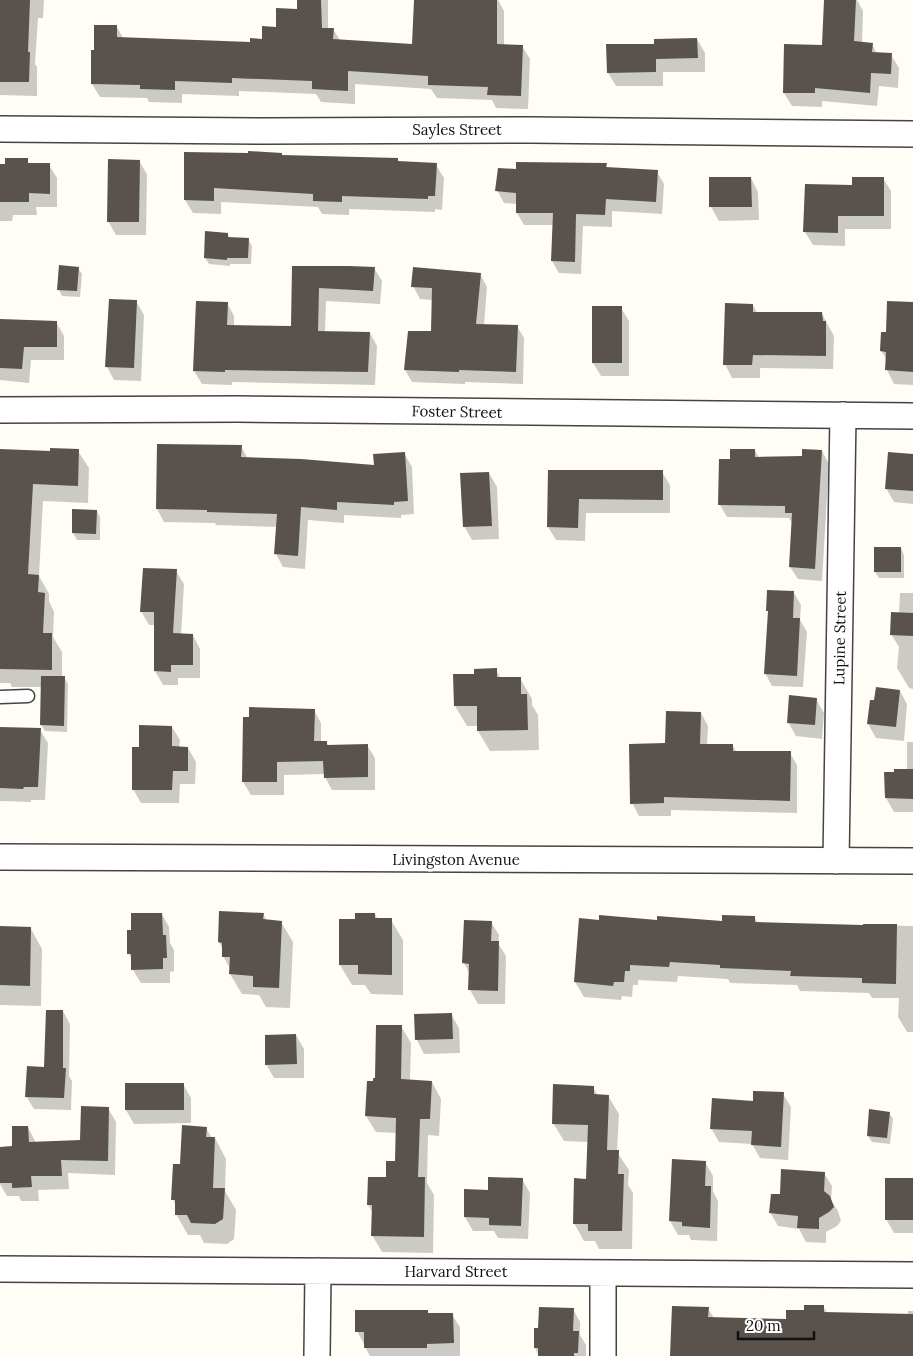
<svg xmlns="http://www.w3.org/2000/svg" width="913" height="1356" viewBox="0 0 913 1356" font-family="Lora,serif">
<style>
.shadow{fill:#0003}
.building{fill:#5a524d}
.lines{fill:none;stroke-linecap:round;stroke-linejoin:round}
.lane-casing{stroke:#444;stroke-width:15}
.street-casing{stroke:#444;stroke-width:28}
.lane{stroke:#fff;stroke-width:12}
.street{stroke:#fff;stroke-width:25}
.labels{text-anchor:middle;stroke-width:5;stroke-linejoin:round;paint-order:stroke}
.street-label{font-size:15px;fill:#111;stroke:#fff}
</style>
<rect width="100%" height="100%" fill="#fffdf5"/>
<!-- shadow -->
<path class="shadow" d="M0,0H44L43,18H38L35,64L37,67V96L0,95Z
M298,0H328V29H333L340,40L413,45L415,0H498L504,11V46H522L530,59L528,109L496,108L492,100L437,98L431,89L355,84V104L321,102L316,94L239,91V96L182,94V103L149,102L147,98L100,97L92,84L95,51L117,27L123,38L251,44L263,40L298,10Z
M825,0H857L863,11L862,43L872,44L877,54L891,55L899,68L898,88L879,86L877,106L822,101V107L792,106L784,93L823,46Z
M697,39L705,53V72H663V86H616L608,73L655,45Z
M283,157L436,165L444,178L442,210L435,209V212L349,209V215L322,214L318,207L221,202V214L193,213L185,200Z
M27,160L30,165H49L57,178V207H36L37,215H13L12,221H0V165H6Z
M139,161L147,174L146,235H116L108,221Z
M606,164L608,169L657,172L664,184L662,214L612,211V227L583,226L581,274L559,273L552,261L553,225H524L517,213V204L504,203L497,190L517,171Z
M710,178H751L758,192L759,220L719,221L711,207Z
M883,178L891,191V229H845V246L813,245L805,232L854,187Z
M228,234L230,239H248L252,246L251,264H230V266L209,264L205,258Z
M293,267L374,268L382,281L380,304L326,301L325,332L370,333L377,346L375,385L232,382V385L202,384L194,371L227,303L234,316V326L293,328Z
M78,268L82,274L80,297L62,296L59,290Z
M480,274L487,287L484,325L517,326L524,338L523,384L465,382V384L412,382L405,370L432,332V300L420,299L413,286Z
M136,301L144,315L141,381L114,380L107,367Z
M913,303V385L894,384L887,370V360L881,351L887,333Z
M753,305L757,313L822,314L834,336L833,369L760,368V378H732L725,364Z
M621,308L629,321V376H601L593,363Z
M0,320L56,322L64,336V360H31L29,383L0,380Z
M241,446L248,459L375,466L404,453L412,467L414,514L401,515V518L344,515V523L308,520L305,569L283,567L276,554L278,527L216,525L215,523L164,522L157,509Z
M0,450L52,452L78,451L89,468L88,503L43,501L39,576L49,594V601L54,612L53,637L62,652V677H64L68,684L67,732L45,731L41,725L42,687H12L10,683H0Z
M755,450L759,458H803L822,451L829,464L822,581L798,579L790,567L793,524L789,518L727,517L720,505L731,460Z
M913,456V504L894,502L886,488Z
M549,471L662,472L670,485V513H586L585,541L556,540L548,527Z
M489,473L497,487L499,539L472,540L464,526Z
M74,510L97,511L100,517V540H77L73,533Z
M901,548L904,555V578H879L875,572Z
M176,571L184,584L181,635H193L200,649V678H178V685H163L155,671L156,625H149L141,611Z
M794,593L801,605L800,620L807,632L803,687L772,686L765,673L769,614L768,611Z
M900,593H913V689L909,688L897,668L899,647L891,634L899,614Z
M496,669L501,679L520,678L532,699V705L538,715L539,750L490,751L478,731V726H467L455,706L476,675Z
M900,691L907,704L904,741L876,738L868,724Z
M816,699L824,713L822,739L796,736L788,722Z
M314,710L321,723V742H326L329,746L367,745L375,758V790H332L325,777V774L284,775V795H251L243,782Z
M701,713L708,726L707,745L733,746L737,753H790L797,765V813L671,810V816H639L632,803Z
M172,727L180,740L179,748H188L196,762L195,784H180L179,803H141L133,789L140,749Z
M0,728L40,730L48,743L45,800H31V802L0,801Z
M907,742H913V812H894L886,798V774L907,770Z
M162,914L169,927L170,943L174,950V971L170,972V983H141L133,970V961L128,953L132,931Z
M263,914L267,921L281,922L293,942L290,1008L266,1007L259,995L242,994L230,974L231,970L223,956V950L219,942Z
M375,914L378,920H391L403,940V995L371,994L365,985H352L340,965V920H356Z
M755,918L758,923L865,926V925L913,926V1032H907L898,1017L899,998H872L869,993L800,991L797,985L730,983L728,979L678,976L677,982L638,980V985H633L632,997L622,996L621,1000L584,997L575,982L600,921L723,922Z
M491,922L499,935L498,943L506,956L505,1004H478L470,990V974L464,963Z
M0,928L31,929L42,949L41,1006L0,1005Z
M63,1011L70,1024L69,1076L72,1081L71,1110L34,1109L26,1096L45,1068Z
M451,1014L459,1028L460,1053L424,1054L417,1040Z
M401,1026L411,1043L410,1081L432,1082L441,1099L439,1136L428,1135L427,1183L434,1195L433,1253L382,1252L372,1235L373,1213L368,1205L387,1178L397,1162V1133L376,1132L366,1116L374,1082Z
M296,1035L304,1049V1078H274L266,1064Z
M183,1084L191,1098V1123L134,1124L126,1110V1085Z
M593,1087L598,1096H608L619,1114L617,1152L629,1170L628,1185L633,1193L632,1249H599L595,1241H584L574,1223L587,1180L588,1142L564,1141L553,1123Z
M783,1094L791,1107L788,1160L760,1158L752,1144L719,1142L711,1128L754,1102Z
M108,1108L116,1122L115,1175L68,1173L69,1189L38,1190L39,1201H21L19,1196H7L0,1184V1148H13L28,1127L36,1143L82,1141Z
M889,1113L893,1119L890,1144L872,1142L868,1136Z
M206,1128L212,1138H215L226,1159L225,1191L236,1210L234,1239L227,1244L204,1243L200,1235H188L176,1214V1206L173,1199L181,1165Z
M673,1160L705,1162L713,1176V1191L718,1201L717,1241L691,1240L689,1235H678L670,1221Z
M824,1173L832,1186L831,1200L838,1211L841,1221L837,1226L826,1232V1243L806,1242L799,1229L778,1226L770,1212Z
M522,1179L530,1193L528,1239L498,1238L494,1231H473L465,1217L466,1191H489Z
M913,1180V1233H894L886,1219Z
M823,1306L827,1313L908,1315V1311H913V1356H671L708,1309L714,1318L787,1320L806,1311Z
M573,1309L580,1322V1335L586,1345V1356H539L535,1348L540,1329Z
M429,1315H452L460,1327V1356H370L365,1347V1344H364L357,1331Z"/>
<!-- building -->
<path class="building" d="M0,0H30L28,52H30L29,82H0Z
M297,0H321L322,28H334L333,39L412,44L414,0H497V44L523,45L521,96L487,95L488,87L428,85V76L348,71V91L312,89V81L232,78V83L175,81V90L140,89V85L91,84V50H94V25H117V37L250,42V38L262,39V26L276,27V8L297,9Z
M824,0H856L854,41L873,43L872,52L892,53L891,74L871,73L870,93L815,88V93H783L784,44L822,45Z
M697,38L698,58L656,59V72L607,73L606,44H654V39Z
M248,151L282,153V155L398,158V161L437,163L435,196H428V199L342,196V202L313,201V194L214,188V201L184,200V152L248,153Z
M5,158H28V163H50V194L29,193V202H0V164H5Z
M108,159L140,160L139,222H107Z
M516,162L607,163L606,167L658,170L656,202L606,199L605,215L576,214L575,262L551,261L553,213H516V193L495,191L498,168L516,169Z
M709,177H751L752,207H709Z
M852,177H884V216H838V233L803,232L805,184L852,185Z
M205,231L228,233V237L249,238L248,258H227V260L204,258Z
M59,265L79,267L77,291L57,290Z
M292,266H349L375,267L373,291L319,288L318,331L370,332L368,372L225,370V372L193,371L196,301L228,302L227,325L291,326Z
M413,267L481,273L476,324L518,325L516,372L459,370V372L404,370L408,331H431L432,288L411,287Z
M109,299L137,300L134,368L105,367Z
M887,301L913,302V372L885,370L886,352L880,351L881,332H886Z
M725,303L753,304V312H822L823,321H826V356L753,355L752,365H723Z
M592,306H622V363H592Z
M0,319L57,321V347H24L22,369L0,368Z
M157,444L242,445L241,457L301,459L374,465L373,454L405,452L408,501L394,502V505L337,502V510L301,507L298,556L274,554L277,514L207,512V510L156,509Z
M50,448L79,449L78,486L33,484L28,574L39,575L38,592L45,593L43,633H52V670L0,669V449L50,451Z
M730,449H755V457L802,456V449L822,450L815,569L789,567L792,513H785V506L718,505L719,459H730Z
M888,452L913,454V491L885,489Z
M548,470H663V500L579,499L578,528L547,527Z
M489,472L492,526L463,527L460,473Z
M72,509L97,510L96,534L72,533Z
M874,547H901V572H874Z
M143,568L177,569L173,633L193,634V665H171V672L154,671V612H140Z
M767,590L794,591L793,618H800L797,676L764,674L768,611H766Z
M891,612L913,613V636L890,635Z
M497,668V677H521V694H527L528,730L477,731V706H454L453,674H474V669Z
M41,676H65L64,726L40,725Z
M876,687L900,690L896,727L867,724L870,700H874Z
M789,695L817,698L815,725L787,723Z
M249,707L315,709L314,741H327V745L368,744V777L324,778L323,761L277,762V782H242L243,717H249Z
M666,711L701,712L700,744H733V751H791L790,801L664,797V803L630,804L629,744L665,743Z
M139,725L172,726V746L188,747V771H173L172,790H132V747H139Z
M0,727L41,728L38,787H24L23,789L0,788Z
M894,769H913V799L885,798L884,772H894Z
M219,911L264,913L263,919L282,921L279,988L253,987V976L229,974L230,957H222V943L218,942Z
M131,913H162L163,935H166L167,958H163V969L131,970V954H127V930H131Z
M355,913H375V918H392V975L358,974V965H339V919H355Z
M599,915L657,920V916L722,921V915L755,916V922L863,925V924H897L896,984L862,983V978L790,976L791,971L720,968V965L670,962L669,967L630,965V971H625L624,982H614L613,986L574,982L579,918L599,920Z
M464,920L492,921L491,941H499L498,991L468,990L469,964L462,963Z
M0,926L31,927L30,986L0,985Z
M46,1010H63V1068H66L64,1098L25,1097L27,1066L44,1067Z
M452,1013L453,1039L415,1040L414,1014Z
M376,1025H402L401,1079L432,1081L430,1119H420L418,1177H425L424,1237L371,1236L372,1205H367L368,1177H386V1161H395L396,1118L365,1116L367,1081H373V1078H375Z
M296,1034L297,1064L265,1065V1035Z
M125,1083H184V1110H125Z
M553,1084L594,1086V1094L609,1095L607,1150H619L618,1174H624L622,1231H588V1224H573L574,1178L586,1179L588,1125L552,1124Z
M753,1091L784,1092L781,1147L751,1145L752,1131L710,1129L712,1098L753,1101Z
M81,1106L109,1107L108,1161L61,1160L62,1176H31L32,1187L12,1188V1183H0V1147L12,1146V1126H28L29,1142L80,1140Z
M869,1109L890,1112L887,1138L867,1136Z
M182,1125L207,1127L206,1137H215L213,1188H225L223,1219L215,1224L191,1223L187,1215H175V1200H171L173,1164H180Z
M672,1159L706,1161L705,1186H711L710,1228L682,1226V1222L669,1221Z
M781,1169L825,1172L824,1191L830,1196L834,1207L829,1212L819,1218V1229L797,1228L798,1216L769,1213L771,1194H780Z
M488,1177L523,1178L521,1226L489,1225V1218L464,1217V1189L488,1190Z
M885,1178H913V1220H885Z
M804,1305H824V1312L913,1314V1356H670L672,1306L709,1307L708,1317L786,1319V1310H804Z
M539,1307L574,1308L573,1331H579L578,1353H574V1356H538V1348H534V1328H538Z
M355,1310H428V1313H453L454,1343L427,1344V1348H364V1332H355Z"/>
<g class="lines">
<defs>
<path id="lane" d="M0,697L28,696"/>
<path id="street" d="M0,129L267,131L530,130L913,134
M0,410L238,409L913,416
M0,857L913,861
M836,861L843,415
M0,1269L913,1275
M317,1356L318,1271
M603,1356V1273"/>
</defs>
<!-- lane casing -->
<use href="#lane" class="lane-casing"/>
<!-- street casing -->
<use href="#street" class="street-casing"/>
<!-- lane -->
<use href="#lane" class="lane"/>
<!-- street -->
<use href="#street" class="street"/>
</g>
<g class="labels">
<!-- street labels -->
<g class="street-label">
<text x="457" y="135">Sayles Street</text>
<text transform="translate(457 412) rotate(1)" y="5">Foster Street</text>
<text transform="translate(840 638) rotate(-89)" y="5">Lupine Street</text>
<text x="456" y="865">Livingston Avenue</text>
<text x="456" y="1277">Harvard Street</text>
</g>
</g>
<!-- scale -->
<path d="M738 1331v8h76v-8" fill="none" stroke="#111111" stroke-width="2.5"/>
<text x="746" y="1331" font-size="15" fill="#111111" stroke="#ffffff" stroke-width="4" paint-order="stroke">20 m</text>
</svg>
